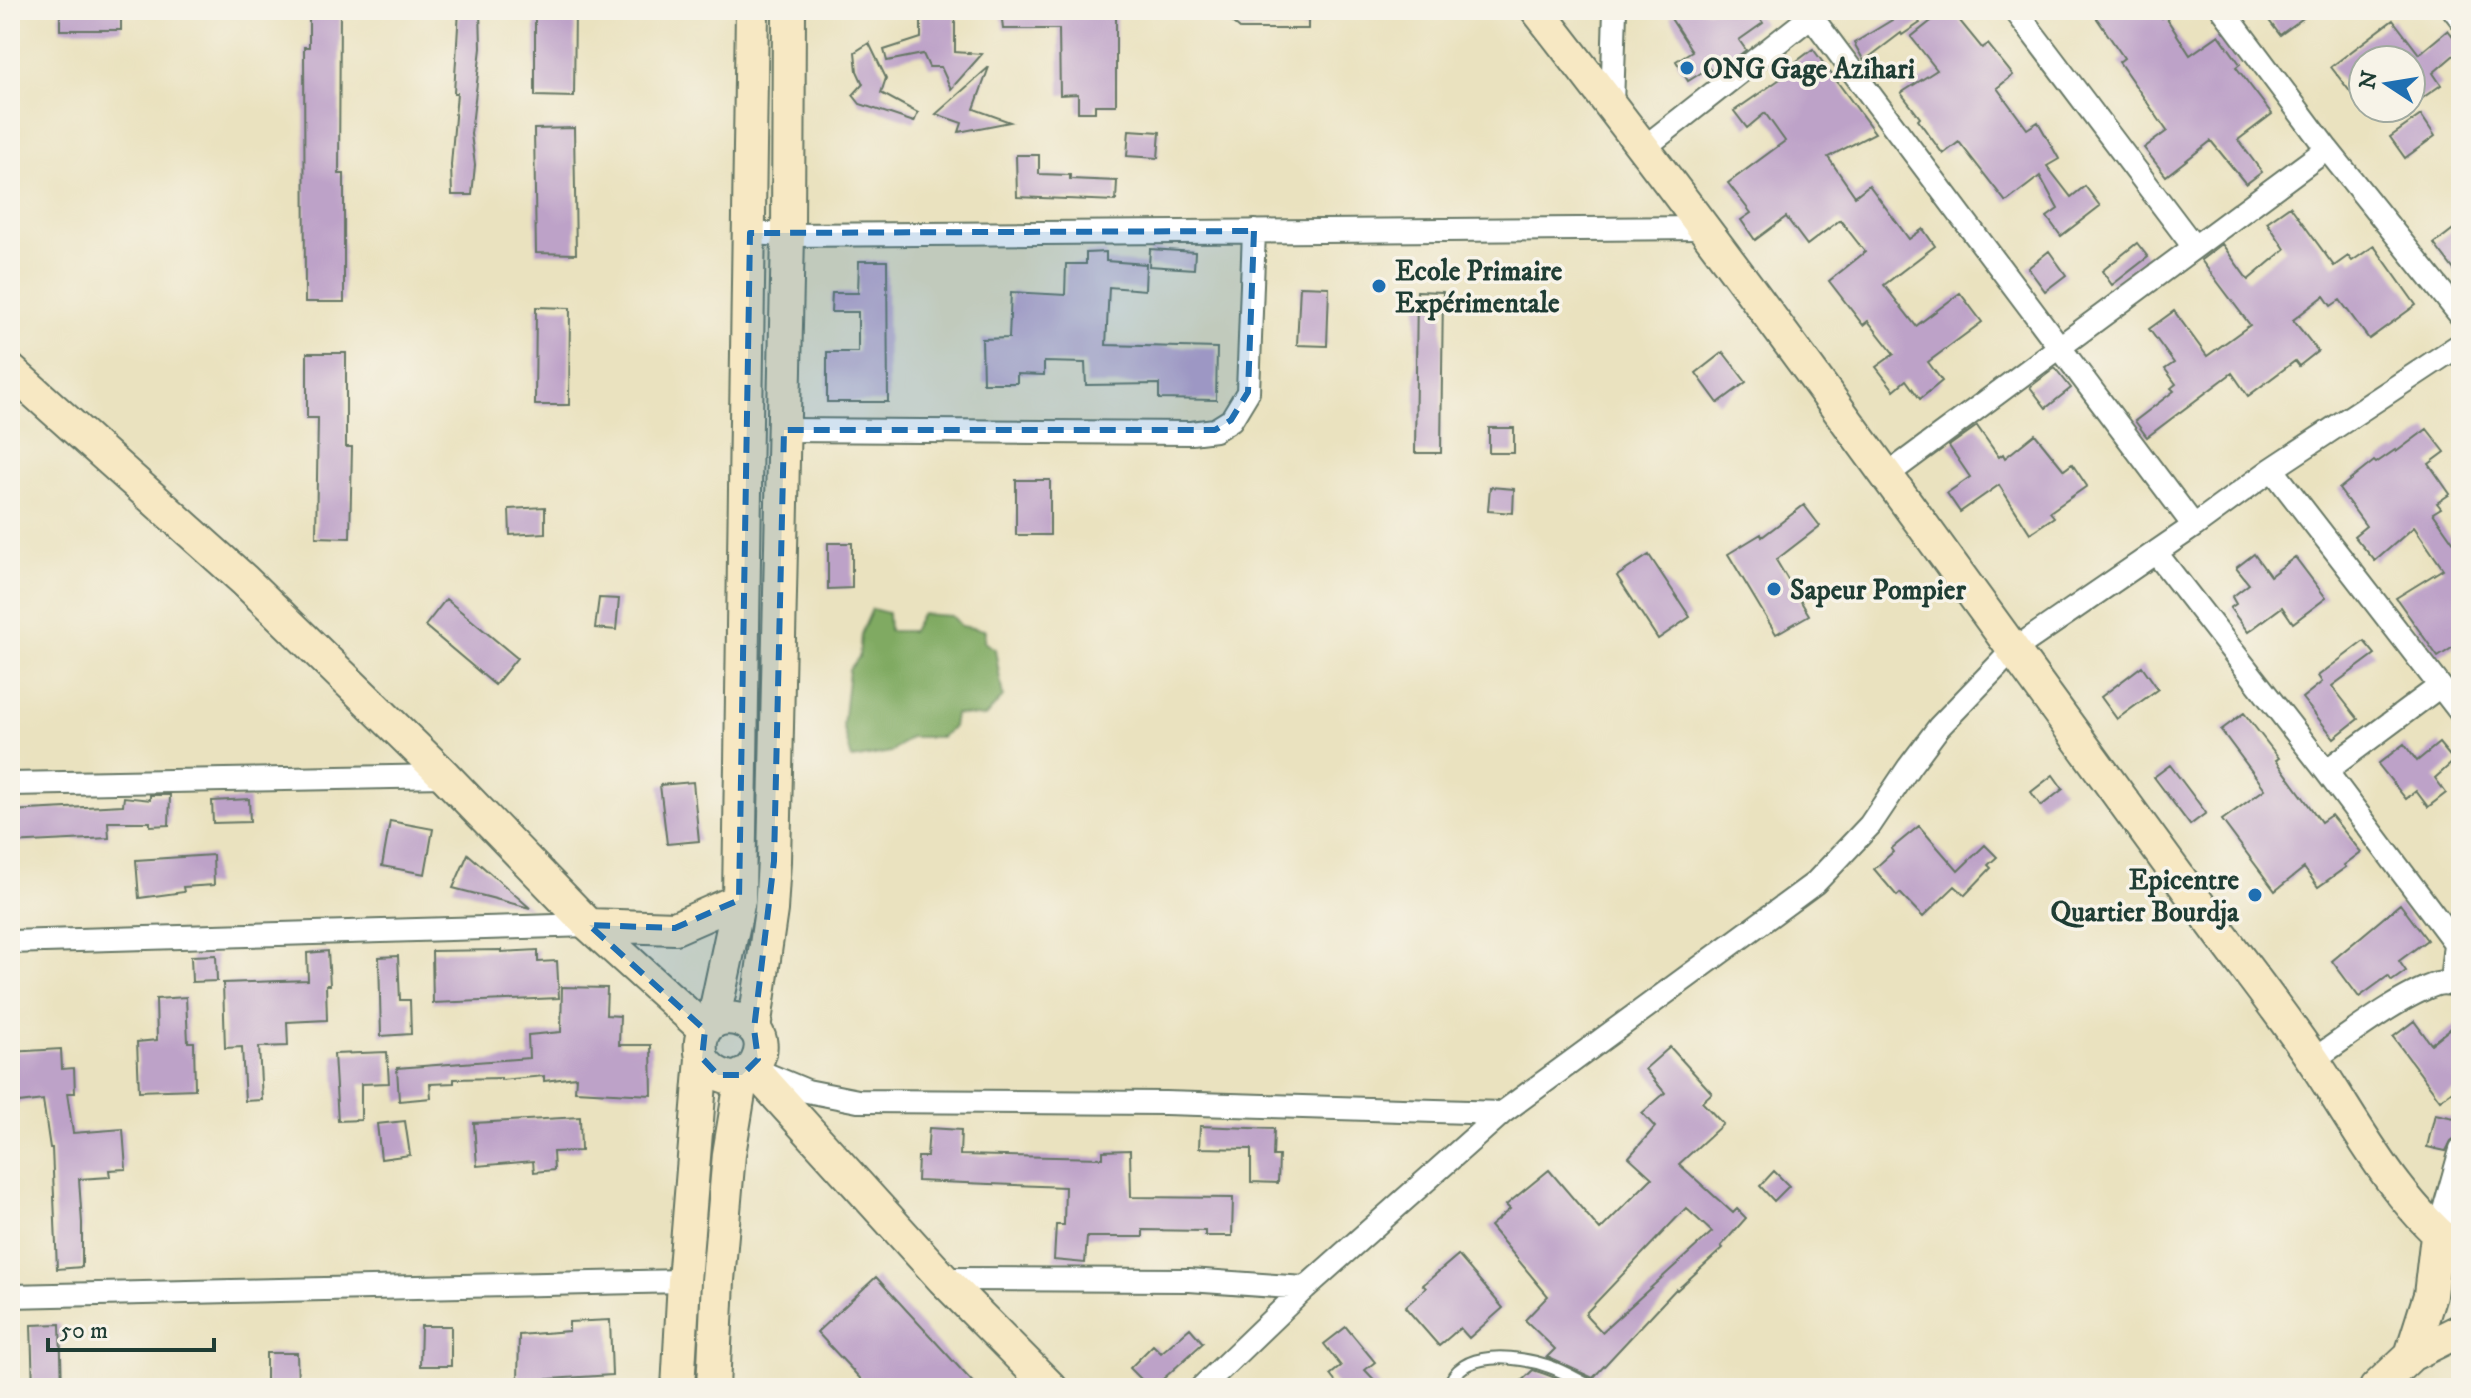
<svg xmlns="http://www.w3.org/2000/svg" width="2471" height="1398" viewBox="0 0 2471 1398" font-family="'IM FELL DW Pica',serif">
<style>
.forest{fill:#80aa62;stroke:#50744b;stroke-width:2}
.building{fill:#bda2c8;fill-rule:evenodd}
.lines{fill:none;stroke-linecap:round;stroke-linejoin:round}
.lane-casing{stroke:#667765;stroke-width:15}
.street-casing{stroke:#667765;stroke-width:26}
.secondary-casing{stroke:#667765;stroke-width:36}
.lane{stroke:#fff;stroke-width:11}
.street{stroke:#fff;stroke-width:22}
.secondary{stroke:#f7e8c3;stroke-width:32}
.marked{fill:#1f6fb2;fill-opacity:0.2;stroke:#1f6fb2;stroke-width:6;stroke-dasharray:16 10;stroke-linejoin:round}
.poi-dot{fill:#1f6fb2;stroke:#f7f3e8;stroke-width:3}
.labels{text-anchor:middle;stroke-width:7;stroke-linejoin:round;paint-order:stroke}
.poi-label{font-size:28px;font-weight:bold;fill:#1f3d34;stroke:#f7f3e8;text-anchor:start}
</style>
<rect width="100%" height="100%" fill="#f7f3e8"/>
<filter id="ink" filterUnits="userSpaceOnUse"><feTurbulence type="fractalNoise" baseFrequency=".0125" numOctaves="2"/><feDisplacementMap in="SourceGraphic" scale="16" xChannelSelector="R" yChannelSelector="G"/><feConvolveMatrix kernelMatrix="1 2 1 2 8 2 1 2 1" color-interpolation-filters="sRGB"/></filter>
<filter id="wash" filterUnits="userSpaceOnUse"><feTurbulence type="fractalNoise" baseFrequency=".006" numOctaves="4" result="noise"/><feDisplacementMap in="SourceGraphic" scale="32" xChannelSelector="R" yChannelSelector="G"/><feGaussianBlur stdDeviation="1.8" result="paint"/><feColorMatrix in="noise" values="0 0 0 0 0 0 0 0 0 0 0 0 0 0 0 0 0 1.4 0 .05"/><feComposite in="paint" operator="in"/></filter>
<g filter="url(#wash)">
<rect width="100%" height="100%" fill="#eae2bf"/>
<!-- forest -->
<path class="forest" d="M872,609L888,613L889,631H912L921,614L952,616L961,626L985,630L984,642L995,649L1003,697L985,717L955,714L953,727L941,737H910L891,752L852,759L843,726L849,670L859,657L861,634Z"/>
<g id="blocks">
<!-- building -->
<path class="building" d="M60,10H121V30H60Z
M309,10H340L339,174H344V302H305L304,47H309Z
M459,10H480L481,48L471,134L475,165L472,195H452L451,165L457,93H454Z
M535,10H575L574,97L535,96Z
M921,10H955V52L982,54L951,89L941,67H929L923,54L887,61L884,50L921,38Z
M1001,10H1116V105H1095V112H1078V94L1060,95L1059,29H1003Z
M1218,10H1308V29H1240Z
M1681,10H1754L1763,23L1739,40L1746,50L1714,75L1709,68L1688,81L1676,61L1692,51L1670,17Z
M1885,10H1930L1918,20L1920,23L1902,35L1901,33L1864,61L1854,43L1892,20Z
M1945,10H1951L1982,48L1988,44L2013,75L1997,88L2027,129L2038,122L2059,159L2047,166L2071,197L2085,186L2100,206L2061,236L2047,217L2058,209L2040,176L2006,202L1959,142L1943,154L1918,120L1920,118L1901,93L1937,70L1911,37Z
M2091,10H2156L2162,18L2165,16L2190,55L2219,35L2240,64L2236,67L2272,114L2238,140L2262,172L2246,184L2211,141L2166,176L2144,148L2167,131L2119,62L2124,58Z
M2261,10H2314L2280,35Z
M2393,20L2419,54L2448,30L2461,47V49L2433,73L2441,85L2418,101L2411,90V60H2363V86L2352,94L2331,67Z
M869,43L886,78L881,93L918,113L914,122L860,104L853,95L863,84L857,71L855,52Z
M1813,49L1875,133L1828,157L1855,196L1869,185L1909,239L1923,229L1935,246L1884,285L1916,326L1960,293L1982,322L1928,362L1942,381L1920,399L1906,380L1894,390L1876,367L1894,354L1868,321L1863,325L1829,281L1865,252L1840,220L1807,245L1786,217L1755,240L1741,220L1751,213L1728,183L1785,141L1765,113L1747,128L1734,111L1796,68L1793,64Z
M989,67L974,109L1010,122L959,132L962,123L936,114Z
M2421,115L2435,136L2405,158L2390,137Z
M574,128L576,254L536,253L534,129Z
M1129,130L1160,132L1158,158L1127,156Z
M1016,155H1039V174L1070,175V179L1117,181L1116,201L1017,197Z
M2290,206L2334,266L2348,256L2352,261L2374,246L2416,305L2369,339L2340,300L2331,306L2324,296L2293,320L2318,351L2299,366L2295,361L2248,396L2232,373L2147,437L2135,421L2174,391L2171,388L2176,384L2165,369L2174,363L2149,329L2174,311L2207,356L2250,325L2201,260L2222,244L2248,280L2285,249L2267,222Z
M2461,223V279L2434,244Z
M2137,243L2148,257L2112,285L2102,271Z
M1150,249L1195,252L1194,269L1149,266Z
M2049,251L2066,275L2045,291L2028,268Z
M1106,252V261L1146,264L1145,290L1109,287L1106,345L1217,348L1216,400L1159,399V384L1086,385L1085,363L1044,362V375L1017,374V383H983L982,339L1009,338L1011,292L1065,295L1066,264H1086V253Z
M859,261H887L888,402H827V352H858V312H831L832,293H858Z
M1300,286L1329,287L1327,346L1297,345Z
M1417,291L1443,292L1441,453H1415Z
M536,307L570,308L569,405H535Z
M1723,352L1746,382L1718,403L1696,373Z
M307,353H346V447H352L350,538L316,537L318,418H307Z
M2055,368L2071,388L2046,408L2030,387Z
M1977,426L1999,457L2003,454L2005,458L2035,434L2064,470L2072,464L2087,486L2050,512L2054,517L2030,533L1999,485L1960,512L1947,493L1970,477L1949,446Z
M1489,428H1514V453H1489Z
M2427,429L2445,452L2429,464L2450,494L2437,503L2441,508L2433,513L2461,553V642L2438,657L2396,598L2443,569L2414,527L2375,561L2354,536L2366,526L2339,489L2374,461L2376,463L2395,450L2396,452Z
M1016,480H1050V535H1016Z
M1490,487L1514,489L1513,513L1488,511Z
M1804,505L1820,526L1776,560L1809,615L1776,634L1728,554L1761,534L1762,537Z
M545,507V533L510,535L509,509Z
M828,543H852V588L828,589Z
M2254,554L2270,576L2295,557L2326,598L2293,623L2282,607L2248,632L2230,608L2236,604L2232,597L2249,584L2236,568Z
M1649,555L1690,617L1658,639L1617,576Z
M599,598L619,599L616,630L595,628Z
M446,599L517,658L495,685L425,626Z
M2364,641L2375,654L2332,686L2358,719L2334,738L2302,698L2322,682L2318,676Z
M2142,666L2158,689L2117,719L2101,697Z
M2244,713L2279,758L2276,760L2321,822L2331,815L2361,852L2344,865L2346,867L2318,887L2304,868L2275,891L2222,820L2265,789L2221,730Z
M2439,743L2454,761L2435,778L2446,793L2428,807L2416,791L2406,799L2378,764L2404,744L2417,761Z
M2170,765L2206,813L2190,825L2154,777Z
M2053,775L2063,789L2041,806L2031,792Z
M693,782L699,841L667,844L660,785Z
M150,795H170L169,825L150,826V822H108L109,838L10,843V811L123,805L124,797L150,800Z
M249,799L250,822L213,823L212,801Z
M390,821L433,829L425,874L382,866Z
M1919,826L1958,871L1985,845L1997,857L1988,865L1991,868L1965,895L1955,886L1923,917L1900,893L1897,896L1874,869L1893,852L1891,849Z
M468,854L530,908L453,888Z
M213,855L214,885L183,887L184,892L139,898L136,860Z
M2400,904L2427,940L2399,961L2406,971L2392,981L2388,976L2359,997L2332,961Z
M501,950V952L538,950V962L557,961L559,998L433,1003L432,951Z
M328,951L330,985H326L327,1020L287,1022L288,1046L259,1047L262,1100L245,1101L242,1047L225,1048L223,983L308,980L307,953Z
M216,955L217,981L192,982L191,956Z
M398,956L400,1000H410L411,1034L381,1036L379,957Z
M562,987L607,988L606,1015L620,1016L619,1045H651L652,1095L575,1091L576,1077L544,1081V1076L501,1080V1078L454,1079V1083L430,1084L431,1098L399,1101L397,1068L529,1058L528,1035L561,1032Z
M186,997L188,1042H194L195,1089L139,1091L137,1042L157,1040L156,999Z
M2461,1020V1085L2440,1100L2393,1037L2414,1021L2431,1044Z
M1670,1047L1712,1093L1702,1102L1723,1124L1679,1164L1733,1213L1737,1209L1746,1218L1721,1246L1723,1248L1677,1290L1676,1289L1593,1378L1547,1357L1555,1349L1525,1320L1548,1296L1490,1226L1510,1209L1506,1205L1549,1170L1600,1230L1652,1178L1629,1157L1655,1127L1642,1113L1665,1093L1645,1069ZM1686,1208L1712,1232L1602,1332L1585,1314Z
M61,1049L62,1069L74,1068L75,1093H67L73,1133L123,1129L126,1169L109,1170L110,1177L79,1179L82,1223V1267L57,1269L52,1148H50L43,1100L10,1104V1052Z
M387,1052L389,1083L361,1084V1120L338,1121L334,1054Z
M2435,1114L2459,1119L2455,1138L2451,1141L2446,1151L2427,1147Z
M580,1117L581,1151L553,1152L554,1170L534,1172L533,1161L477,1166L474,1123Z
M405,1121L410,1155L381,1159L377,1124Z
M1200,1126L1274,1129L1273,1156H1279L1278,1183L1251,1182V1149L1199,1148Z
M929,1128L961,1130L960,1155L1103,1158V1151L1130,1150L1131,1197L1233,1198L1232,1236H1205V1231L1143,1230V1237H1087L1085,1263L1054,1260L1056,1225H1064L1065,1187L917,1181L918,1157H927Z
M1774,1171L1789,1186L1774,1201L1760,1186Z
M1458,1255L1503,1308L1469,1338L1460,1328L1439,1346L1405,1307L1426,1288L1423,1285Z
M876,1277L978,1388H869L817,1332Z
M610,1320L612,1375L518,1381L519,1335L569,1331V1322Z
M60,1324L62,1388H33L31,1325Z
M421,1326H451V1366H420Z
M1346,1327L1375,1362L1365,1370L1382,1388H1340L1330,1375L1341,1366L1324,1344Z
M1190,1328L1203,1343L1153,1388H1150L1130,1368L1153,1345L1161,1353Z
M266,1353H297L298,1384L266,1385Z
M1533,1370L1545,1374L1558,1379L1548,1388H1514Z"/>
</g>
</g>
<g filter="url(#ink)">
<use href="#blocks" fill-opacity="0" stroke="#667765" stroke-width="2"/>
<g class="lines">
<defs>
<path id="lane" d="M1449,1388C1457,1348 1520,1356 1548,1366C1564,1371 1579,1381 1594,1388"/>
<path id="street" d="M2015,10L2194,247
M2223,10L2327,149L2461,316
M2454,10L2461,19
M1811,16L2194,526
M1612,106L1615,10
M1645,147L1819,10
M750,233L788,235L1704,228
M784,430L1191,433L1215,430L1231,420L1248,392L1254,231
M2272,469L2461,713
M1887,475L2327,149
M2156,553L2326,771L2455,943
M2326,771L2440,686
M10,784L445,776
M10,942L589,925
M2451,983L2455,943L2461,917
M2313,1060C2347,1037 2399,996 2437,984C2445,982 2453,984 2461,986
M761,1072L807,1091L858,1101L1165,1103L1502,1113
M2437,1235L2461,1150
M943,1279L1189,1280L1305,1288
M10,1296L684,1281
M1201,1388L1305,1288L1502,1113L1815,883L1870,825L1909,767L1939,727L2012,651L2194,526L2272,469L2461,344"/>
<path id="secondary" d="M1537,10C1771,309 1989,619 2213,924C2247,970 2283,1015 2315,1063C2359,1129 2397,1204 2461,1253
M10,370L244,580L445,776L589,925L705,1030
M589,925L675,928L739,900
M713,1022L739,900L752,10
M754,1029L771,910L774,861L788,235L789,10
M752,1068L943,1279L1051,1388
M2411,1355L2430,1295L2437,1235
M678,1388L684,1281L702,1058C689,997 780,1013 757,1061C744,1088 715,1079 702,1058
M713,1388L718,1280L729,1154L742,1075
M2376,1388L2411,1355L2461,1330"/>
</defs>
<!-- lane casing -->
<use href="#lane" class="lane-casing"/>
<!-- street casing -->
<use href="#street" class="street-casing"/>
<!-- secondary casing -->
<use href="#secondary" class="secondary-casing"/>
<!-- lane -->
<use href="#lane" class="lane"/>
<!-- street -->
<use href="#street" class="street"/>
<!-- secondary -->
<use href="#secondary" class="secondary"/>
</g>
</g>
<!-- marked area -->
<path class="marked" d="M1254,231L1248,392L1231,420L1215,430H784L774,861L754,1029L758,1059L742,1075H718L702,1058L705,1030L589,925L675,928L739,900L750,233Z"/>
<!-- markers -->
<g class="poi-dot">
<circle cx="1687" cy="68" r="8"/>
<circle cx="1379" cy="286" r="8"/>
<circle cx="1774" cy="589" r="8"/>
<circle cx="2255" cy="895" r="8"/>
</g>
<g class="labels">
<!-- poi labels -->
<g class="poi-label">
<text x="1703" y="78">ONG Gage Azihari</text>
<text x="1395" y="280">Ecole Primaire<tspan x="1395" dy="32">Expérimentale</tspan></text>
<text x="1790" y="599">Sapeur Pompier</text>
<text x="2239" y="889" text-anchor="end">Epicentre<tspan x="2239" dy="32">Quartier Bourdja</tspan></text>
</g>
</g>
<!-- margin -->
<rect width="2471" height="1398" fill="none" stroke="#f7f3e8" stroke-width="40"/>
<!-- north arrow -->
<g transform="translate(2387 84) rotate(282)"><circle r="38" fill="#f7f3e8" stroke="#a1aaa0" stroke-width="2"/>
<path d="M0-6L14 30L0 20L-14 30Z" fill="#1f6fb2"/>
<text y="-12" font-size="22" font-weight="bold" text-anchor="middle" fill="#1f3d34">N</text>
</g>
<!-- scale -->
<path d="M48 1338v12h166v-12" fill="none" stroke="#1f3d34" stroke-width="4"/>
<text x="60" y="1338" font-size="24" fill="#1f3d34" stroke="#f7f3e8" stroke-width="6" paint-order="stroke">50 m</text>
</svg>
